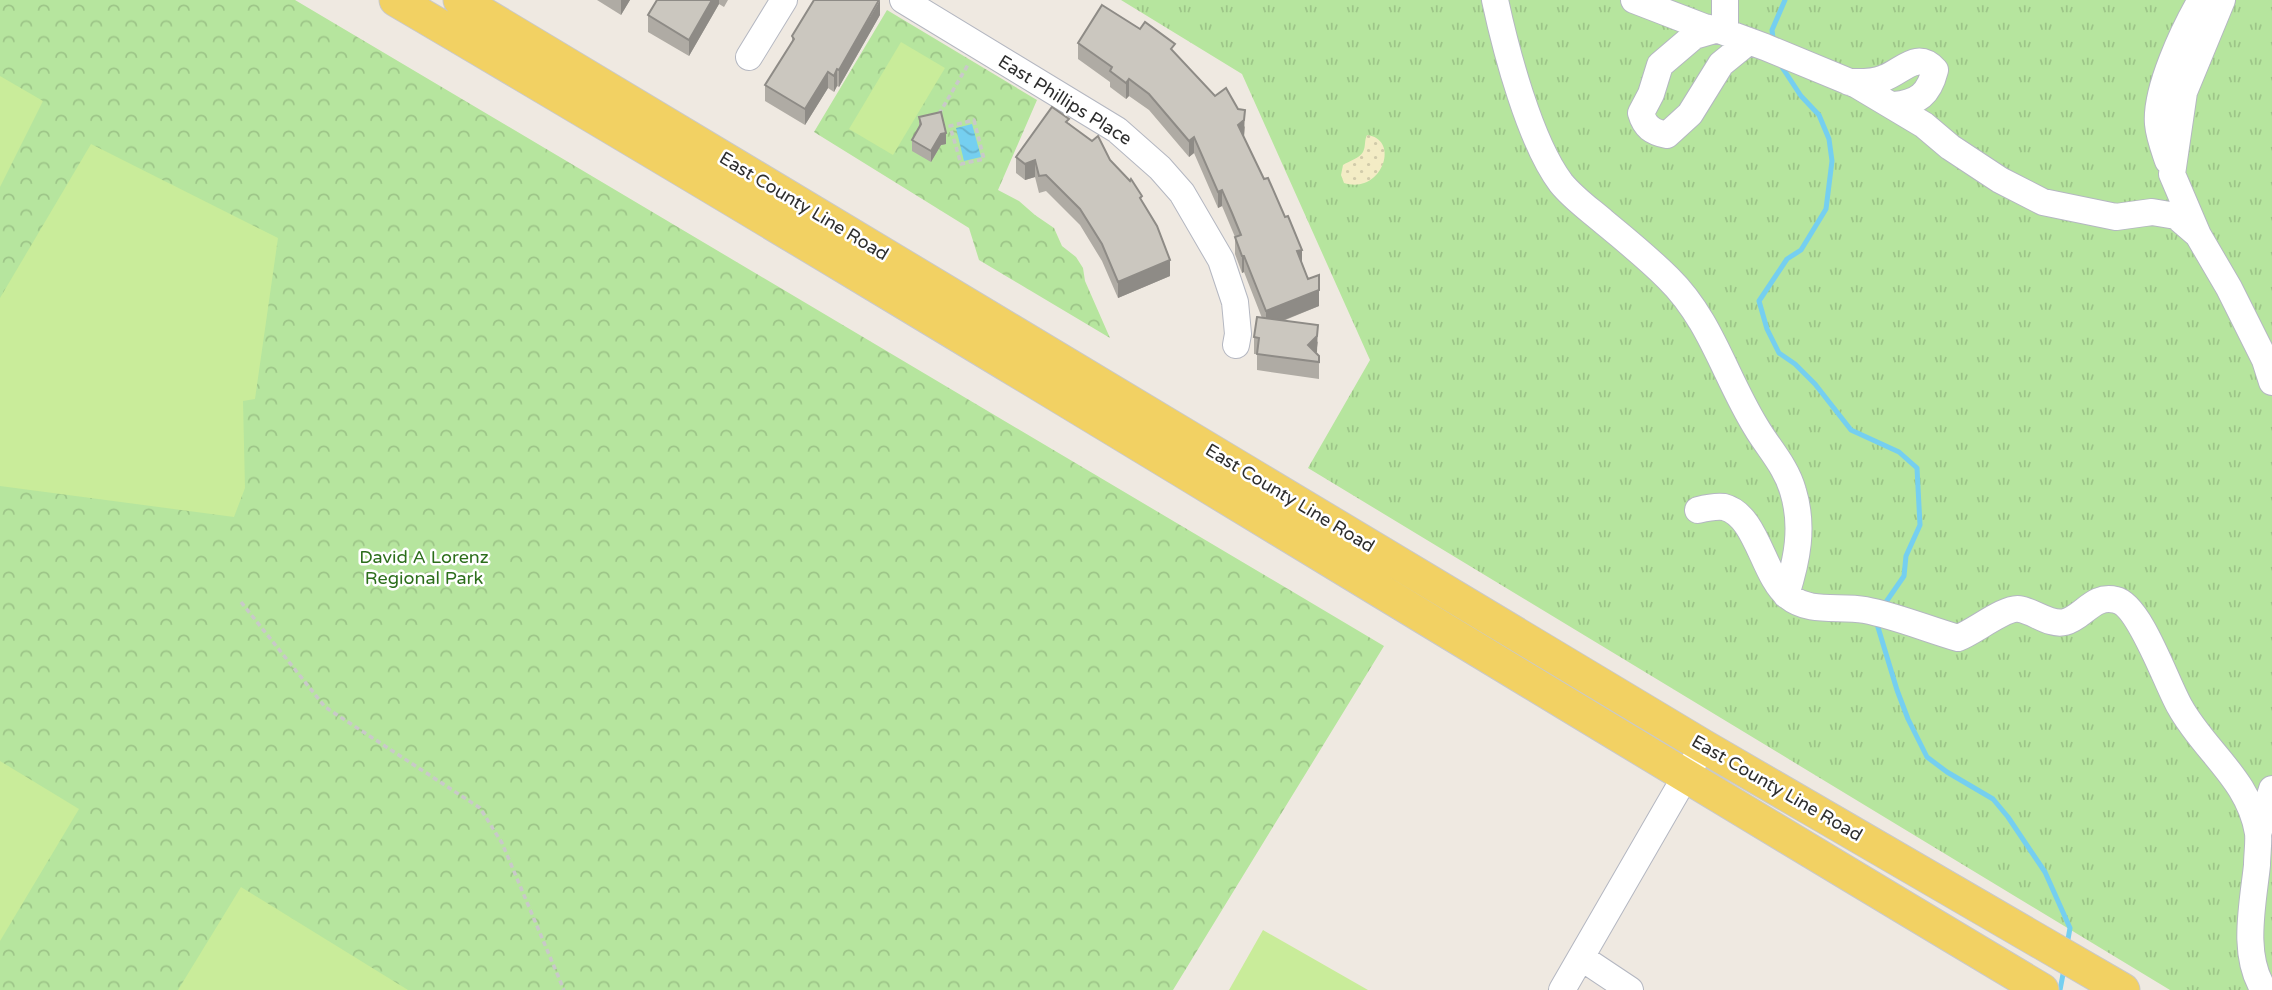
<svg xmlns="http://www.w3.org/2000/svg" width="2272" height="990" viewBox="0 0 2272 990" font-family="'Varela Round',sans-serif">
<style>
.grass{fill:url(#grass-tufts)}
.sand{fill:url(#sand-dots)}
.park{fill:url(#park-crowns)}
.pitch{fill:#c9ec9a}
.water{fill:url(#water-waves)}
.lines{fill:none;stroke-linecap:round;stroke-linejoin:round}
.stream{stroke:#75cff0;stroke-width:5}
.minor-casing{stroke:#b4b7c1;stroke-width:28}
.major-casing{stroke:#c9c9c9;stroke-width:35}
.path{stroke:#c9c9c9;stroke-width:3.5;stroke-dasharray:5 3.5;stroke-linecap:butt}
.minor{stroke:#fff;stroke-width:26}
.major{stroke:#f2d163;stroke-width:33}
.wall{fill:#afaba4}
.shaded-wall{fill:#8e8b86}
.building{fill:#cbc7bf;stroke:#8e8b86;stroke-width:2}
.labels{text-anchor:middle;stroke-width:5;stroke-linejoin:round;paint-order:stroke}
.street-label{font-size:18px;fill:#2e2e2e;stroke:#fff}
.park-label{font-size:18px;fill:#2c6e1b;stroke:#fff}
</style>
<defs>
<pattern id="grass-tufts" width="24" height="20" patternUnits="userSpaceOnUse" patternTransform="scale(1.75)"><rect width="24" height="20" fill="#b6e59e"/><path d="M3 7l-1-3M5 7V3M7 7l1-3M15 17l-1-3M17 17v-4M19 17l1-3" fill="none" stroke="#9dc588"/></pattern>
<pattern id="sand-dots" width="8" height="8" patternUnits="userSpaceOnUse" patternTransform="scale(1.75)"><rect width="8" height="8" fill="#f3ecc5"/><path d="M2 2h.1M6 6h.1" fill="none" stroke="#d1cbaa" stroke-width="1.8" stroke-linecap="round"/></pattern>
<pattern id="park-crowns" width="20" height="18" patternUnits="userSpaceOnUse" patternTransform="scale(1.75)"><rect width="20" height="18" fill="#b6e59e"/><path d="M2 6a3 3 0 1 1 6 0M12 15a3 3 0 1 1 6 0" fill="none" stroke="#9dc588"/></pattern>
<pattern id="water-waves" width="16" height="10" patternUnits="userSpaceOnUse" patternTransform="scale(1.75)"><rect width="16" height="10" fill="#75cff0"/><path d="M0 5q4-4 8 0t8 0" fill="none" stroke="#66b2ce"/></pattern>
</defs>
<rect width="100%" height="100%" fill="#efe9e1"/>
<!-- grass -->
<path class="grass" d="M1121,0H2272V990H2170L1308,468L1370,360L1242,74Z"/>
<!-- sand -->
<path class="sand" d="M1367,135C1401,139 1382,195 1344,183L1341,175L1343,165C1349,161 1360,158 1363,152C1366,146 1364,141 1367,135Z"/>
<!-- park -->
<path class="park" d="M0,0H295L1384,646L1173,990H0Z
M887,10L1037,100L998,190L1019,201L1035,215L1054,228L1062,246L1076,257L1083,268L1085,281L1110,338L979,260L969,228L814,132Z"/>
<!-- pitch -->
<path class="pitch" d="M901,42L945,68L893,155L849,129Z
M0,76L43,101L0,187Z
M91,144L278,238L255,399L243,401L245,488L234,517L0,486V298Z
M0,761L79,809L0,941Z
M241,887L408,990H178Z
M1263,930L1368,990H1229Z"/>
<!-- water -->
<path class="water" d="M972,124L981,157L964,161L956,128Z"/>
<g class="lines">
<!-- stream -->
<path class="stream" d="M1773,38L1772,30L1785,0
M1780,64L1801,96L1819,115L1829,139L1832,161L1826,209L1801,250L1787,259L1759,301L1767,329L1779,353L1795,364L1815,384L1851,430L1899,452L1917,468L1920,525L1906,556L1904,576L1886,602
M1877,624L1897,690L1908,719L1927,757L1947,772L1993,799L2008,817L2045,872L2070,928L2067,945
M2060,990L2064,969"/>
<defs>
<path id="minor" d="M903,0L1117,130L1160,168L1182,193L1221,260L1235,302L1238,334L1236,345
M1495,0C1506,51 1530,142 1561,183C1573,198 1590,210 1604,222C1626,240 1648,258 1668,278C1711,320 1725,377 1756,427C1769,449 1786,466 1793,491C1804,527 1797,560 1786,595
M1634,0L1704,27L1719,30L1765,47L1857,85L1924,125L1950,147L2000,180L2043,202L2116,217L2152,212L2176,216L2198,235
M1725,0V27L1694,36L1660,65L1651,94L1641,113C1645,127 1652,132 1667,135L1690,114L1721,64L1748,42
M2222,0L2184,92L2172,174L2198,235L2229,288L2265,360L2272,382
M749,57L784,0
M1849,82C1861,82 1873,83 1884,78C1903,71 1917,50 1935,70C1929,94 1918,103 1894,105
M2168,161C2164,149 2159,136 2158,124C2155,90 2184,29 2201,0
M1698,510C1706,508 1716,506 1724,507C1757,515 1763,576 1788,596C1810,614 1839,605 1865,610C1896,616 1927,629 1958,638C1974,632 2005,607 2019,609C2034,611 2050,626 2065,622C2084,617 2093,594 2116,600C2140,605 2167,685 2180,707C2205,752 2249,779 2258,833C2259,843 2257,855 2257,865C2253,904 2241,955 2264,990
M2258,834L2272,789
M1582,958L1630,990
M1562,990L1703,746"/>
<path id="major" d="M396,0C948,324 1492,662 2042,990
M460,0L1703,746L2123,990"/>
</defs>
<!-- minor casing -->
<use href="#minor" class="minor-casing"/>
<!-- major casing -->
<use href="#major" class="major-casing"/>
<!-- path -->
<path class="path" d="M939,114L969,63
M974,120L984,159L961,164L950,126Z
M241,602L325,707L480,808L502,843L564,990"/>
<!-- minor -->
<use href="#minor" class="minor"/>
<!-- major -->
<use href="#major" class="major"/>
</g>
<!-- wall -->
<path class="wall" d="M597,0H630L621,15Z
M657,0H728L724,7L719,4L689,56L648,32V15Z
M880,15L839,87L837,86L834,92L828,88L805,125L765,101V85L792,42V36Z
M1078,43L1175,53L1245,127L1244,137L1302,263L1319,306L1283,321L1318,342L1316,353L1319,356V379L1257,370V354H1254V337L1262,318L1244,272L1242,273L1235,254V237L1222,206L1218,208L1194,153L1189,157L1149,110L1129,96L1126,99L1110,87V82L1078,59Z
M919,117L946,144L941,145L931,162L912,151V140L919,127Z
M1069,123L1110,160L1142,203L1170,276L1118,298L1102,261L1080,225L1046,191L1039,193L1035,177L1025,180L1016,173V157Z"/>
<!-- shaded-wall -->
<path class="shaded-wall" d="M621,0H630L621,15Z
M712,0H719V4L689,56V40Z
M880,0V15L839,87V70Z
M837,69V86L834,92V76Z
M828,72V88L805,125V109Z
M1129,79V96L1126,99V83Z
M1245,110L1244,136L1238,141V125Z
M946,133V144L941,145L931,162V151L941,134Z
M1194,137V153L1189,157V141Z
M1035,160V177L1025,180V164Z
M1222,190V206L1218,208V192Z
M1302,250V266L1297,251Z
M1242,256H1244V272L1242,273Z
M1170,260V276L1118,298V282Z
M1319,290V306L1266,327V311Z
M1318,325L1317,352L1308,361V345Z"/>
<!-- building -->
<path class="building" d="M657,0H712L689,40L648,15Z
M814,0H879L839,70L837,69L834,76L828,72L805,109L765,85L794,39L792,36Z
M1102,5L1140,29L1145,22L1175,44L1171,49L1215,96L1226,88L1238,109L1245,110L1244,120L1238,125L1264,179L1268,178L1285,217L1288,216L1302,250L1297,251L1308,279L1319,275V290L1266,311L1244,256H1242L1235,237L1241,235L1232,213L1222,190L1218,192L1194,137L1189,141L1149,94L1129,79L1126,83L1110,71L1112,67L1078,43Z
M1052,107L1069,119L1066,122L1092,141L1098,136L1110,160L1130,181L1131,179L1142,196L1140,198L1157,226L1170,260L1118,282L1102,244L1080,209L1046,175L1039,176L1035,160L1025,164L1016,157Z
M941,112L946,133L941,134L931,151L912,140L921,124L919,117Z
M1257,317L1318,325L1317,336L1308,345L1319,356V362L1257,354L1259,338L1254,337Z"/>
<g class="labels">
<!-- street labels -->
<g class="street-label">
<text transform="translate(1065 100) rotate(32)" y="6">East Phillips Place</text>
<text transform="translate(804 206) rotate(31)" y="6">East County Line Road</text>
<text transform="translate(1290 498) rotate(31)" y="6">East County Line Road</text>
<text transform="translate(1777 788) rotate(30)" y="6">East County Line Road</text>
</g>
<!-- park labels -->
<g class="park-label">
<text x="424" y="563">David A Lorenz<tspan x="424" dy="21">Regional Park</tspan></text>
</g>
</g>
</svg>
